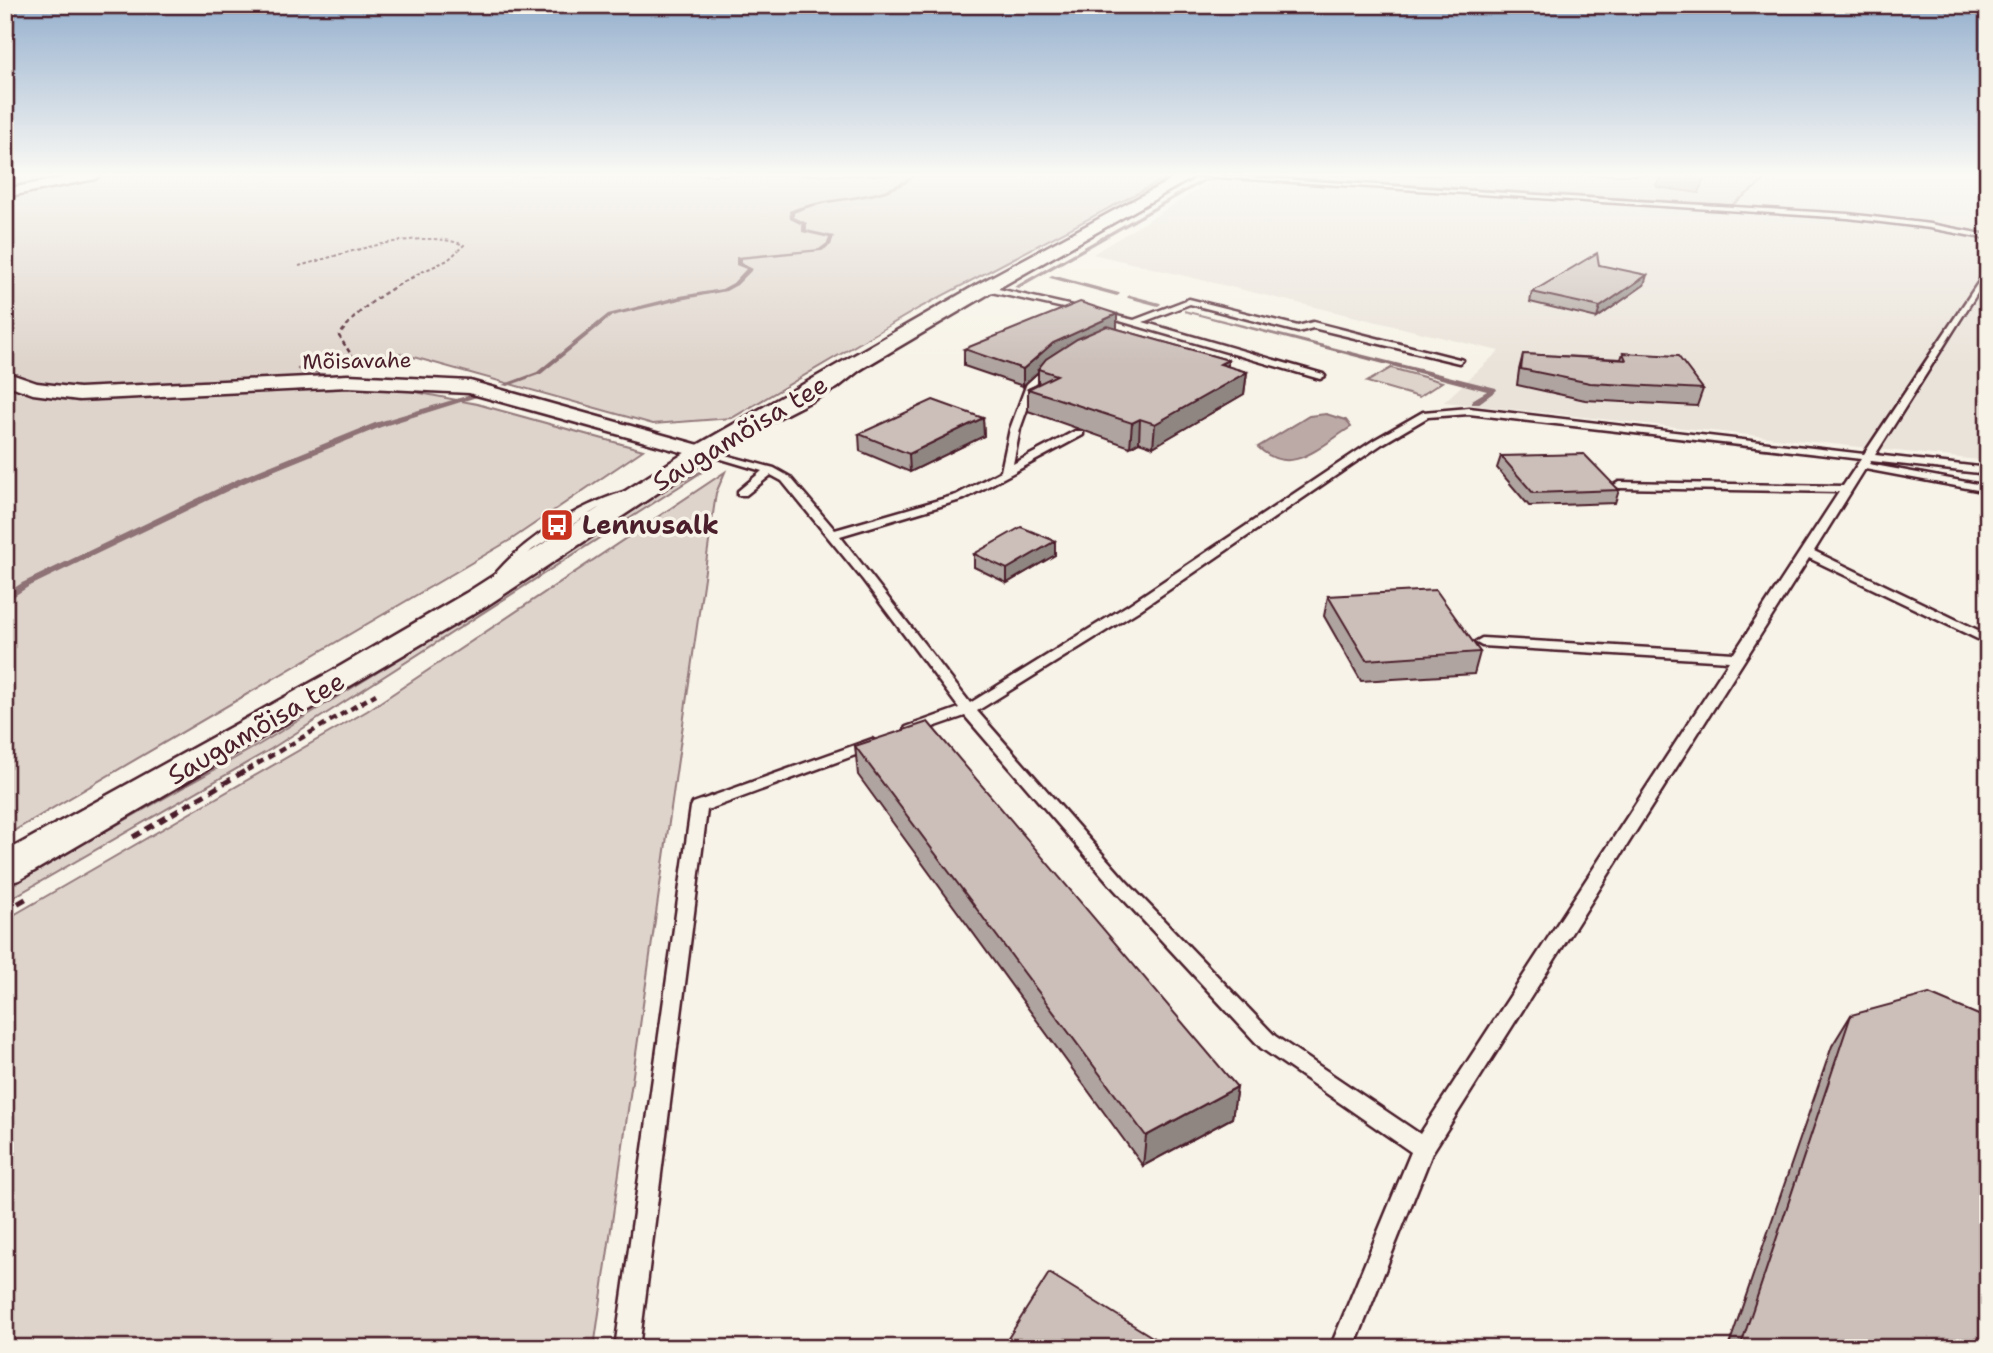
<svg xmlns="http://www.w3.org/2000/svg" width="1993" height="1353" viewBox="0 0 1993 1353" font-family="'Shantell Sans',sans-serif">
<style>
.built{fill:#eae3da}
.green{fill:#ded4cc;stroke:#947a7c;stroke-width:2}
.water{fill:#bcaaa7;stroke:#8e7275;stroke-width:2}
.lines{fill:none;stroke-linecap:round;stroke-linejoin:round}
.stream{fill:#8e7275;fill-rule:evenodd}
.service-casing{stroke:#4a1f2b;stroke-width:5}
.minor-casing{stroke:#4a1f2b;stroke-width:5}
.tertiary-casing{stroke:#4a1f2b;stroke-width:5}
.path-far3{stroke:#4a1f2b;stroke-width:2;stroke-dasharray:3.5 2.5;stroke-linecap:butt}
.path-far2{stroke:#4a1f2b;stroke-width:2.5;stroke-dasharray:4.5 3.5;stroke-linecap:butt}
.path-far1{stroke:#4a1f2b;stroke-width:4.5;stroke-dasharray:7 5;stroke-linecap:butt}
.path{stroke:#4a1f2b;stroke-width:5;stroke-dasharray:9 6;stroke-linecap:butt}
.service{fill:#f7f3e8;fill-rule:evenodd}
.minor{fill:#f7f3e8;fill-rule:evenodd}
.tertiary{fill:#f7f3e8;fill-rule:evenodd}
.wall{fill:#afa49f;stroke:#4a1f2b;stroke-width:2}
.shaded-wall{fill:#8f8682;stroke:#4a1f2b;stroke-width:2}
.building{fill:#ccbfb9;stroke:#4a1f2b;stroke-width:2}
.labels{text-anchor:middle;stroke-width:7;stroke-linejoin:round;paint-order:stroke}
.far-street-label{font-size:21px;fill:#4a1f2b;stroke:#f7f3e8}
.street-label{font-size:26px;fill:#4a1f2b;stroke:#f7f3e8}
.poi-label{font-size:26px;font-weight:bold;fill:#4a1f2b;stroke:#f7f3e8;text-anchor:start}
</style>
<rect width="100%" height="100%" fill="#f7f3e8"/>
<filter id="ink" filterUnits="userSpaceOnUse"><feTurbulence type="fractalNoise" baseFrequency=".0143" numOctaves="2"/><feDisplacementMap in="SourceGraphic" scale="14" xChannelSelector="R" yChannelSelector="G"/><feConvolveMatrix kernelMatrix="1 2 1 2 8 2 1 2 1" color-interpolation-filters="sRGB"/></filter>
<g filter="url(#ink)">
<!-- built -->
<path class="built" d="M1222,175L1732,205L1765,180L1737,175H1988V461L1444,402L1499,351L1093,254Z"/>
<!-- green -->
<path class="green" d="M5,175H1172L919,308L732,418L653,424L399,353L297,369L477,404L643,450L512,539L5,836Z
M1244,175H1737L1765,180L1732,205Z
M1391,368L1442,382L1419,397L1367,382Z
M705,470L271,749L5,902V888L260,744L483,608L674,484Z
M725,472L716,493L594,1348H5V920L367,711Z"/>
<!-- water -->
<path class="water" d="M1665,175H1705L1699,193L1657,187L1656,184Z
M1326,414L1346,420L1351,427C1321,445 1291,479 1258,447L1309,416Z"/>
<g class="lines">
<!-- stream -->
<path class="stream" d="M913,175H917C884,205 833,195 794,213V217L807,223V230L834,236L831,245L822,251L741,259V263L753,269L737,285L726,291L680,300L612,316L541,374L508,386L502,385L537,372L608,314L680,296L722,289L733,283L746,269L736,265V257L819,249L827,243L829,238L802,232V225L790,219L789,211C829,194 877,202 913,175Z
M1215,179L1217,181L1204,182L1019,288L1014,287L1201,180Z
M1052,275L1119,293L1120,294L1117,296L1050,278L1049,277Z
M1130,295L1160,303L1161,304L1158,306L1128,298L1127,297Z
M1184,310L1496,388L1497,390L1478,404H1472V400L1487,391L1184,312Z
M473,394L480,396L381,427L246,482L28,587L5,602V594L22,583L240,478L375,423Z"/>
<defs>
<path id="service" d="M1187,175H1212L1848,214L1930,224L1988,235V239L1930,228L1848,218Z
M1988,268V276L1875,455L1988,468V474L1871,461L1869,464L1988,486V492L1865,469L1814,551L1988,635V644L1809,558L1432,1153L1354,1348H1330L1411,1152L1261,1048L1114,889L965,716L916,733H906L904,730L906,727L959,708L863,580L782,481L771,475L746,495H738V491L762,471L698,452L703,449L774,468L790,477L835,530L956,495L1001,471L1010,429L1027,383L1048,365H1054V369L1036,384L1020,429L1013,464L1075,431H1083V435L964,499L840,536L970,703L1128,605L1374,440L1423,412L1469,408L1864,454ZM1469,414L1861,459L1843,486L1619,482L1614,485L1619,488L1839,492L1734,653L1482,638L1475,642L1482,646L1729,661L1420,1134L1275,1036L1126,881L977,711L1138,611L1382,444L1428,417Z
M985,286L1134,320L1189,299L1298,326L1313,322L1463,360L1459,363L1313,328L1298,332L1190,304L1143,322L1323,374L1325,376L1320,379L1113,319L982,290L981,288Z
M858,363L866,365L837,388L786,414L778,412L831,384Z
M630,490L634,491V495L597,509L532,550L502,581L498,582L492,578C524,538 580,504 630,490Z
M872,739L880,744L877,747L707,810L639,1348H615L691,807L693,803Z"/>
<path id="minor" d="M79,175H101L95,179L5,197V189Z
M5,372L37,383L79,388L348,375L470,381L710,448L713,452L710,456L703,458L469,393L348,387L79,400L33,394L5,384Z"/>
<path id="tertiary" d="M1180,175H1197L992,292L712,457L488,605L19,880L5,884V852L332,671L466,593L694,447L978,284Z"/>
</defs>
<!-- service casing -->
<use href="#service" class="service-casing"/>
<!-- minor casing -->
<use href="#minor" class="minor-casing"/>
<!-- tertiary casing -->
<use href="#tertiary" class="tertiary-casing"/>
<!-- path-far3 -->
<path class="path-far3" d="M299,266C344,254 419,227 464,245L448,260L413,276"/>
<!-- path-far2 -->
<path class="path-far2" d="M354,359L339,336C358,308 387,290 417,275"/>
<!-- path-far1 -->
<path class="path-far1" d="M247,770L376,694"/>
<!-- path -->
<path class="path" d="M133,837L250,768
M5,911L29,897"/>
<!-- service -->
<use href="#service" class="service"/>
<!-- minor -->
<use href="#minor" class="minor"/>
<!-- tertiary -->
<use href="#tertiary" class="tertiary"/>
</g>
<!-- wall -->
<path class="wall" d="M1599,265L1644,285L1597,318L1530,302L1532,292Z
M1117,314V329L1228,360V367L1247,372L1244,394L1153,447L1139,442L1130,447L1028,411V389L1038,385V372L1023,386L964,366V349Z
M1623,353L1703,389L1697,406L1585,400L1517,385L1519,370L1523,354L1621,359Z
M983,418L984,436L910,472L860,451L859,434Z
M1501,456L1619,490L1615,503L1529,506L1497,468Z
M1055,541V555L1007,583L974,567V554Z
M1328,596L1480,652L1474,674L1361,681L1324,616Z
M855,746L1237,1087L1232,1118L1143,1166L858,775Z
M1851,1015L1988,1348H1728L1832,1046Z"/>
<!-- shaded-wall -->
<path class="shaded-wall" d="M1647,275L1644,285L1597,318L1600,307Z
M1117,314V329L1038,369V372L1023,386V369L1053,343Z
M1228,360L1226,382L1220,364Z
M1247,372L1244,394L1153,447L1155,424Z
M983,418L984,436L910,472L909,454Z
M1140,419L1139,442L1130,447L1132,423Z
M1055,541V555L1007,583V569Z
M1237,1087L1232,1118L1143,1166L1146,1136Z"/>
<!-- building -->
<path class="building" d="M1597,253L1599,265L1647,275L1600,307L1532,292Z
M1080,302L1117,314L1053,343L1023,369L964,349Z
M1107,326L1228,360L1220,364L1247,372L1155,424L1140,419L1132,423L1028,389L1057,375L1038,369L1046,359L1077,339Z
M1623,353L1678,356L1703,389L1590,383L1521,369L1523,354L1626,360Z
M933,400L983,418L909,454L859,434Z
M1584,454L1619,490L1533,493L1501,456Z
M1021,527L1055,541L1007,569L974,554Z
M1436,590L1480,652L1366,660L1328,596Z
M928,722L1237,1087L1146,1136L855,746Z
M1929,994L1988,1019V1348H1740L1851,1015Z
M1049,1273L1170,1348H1002Z"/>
</g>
<!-- sky -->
<linearGradient id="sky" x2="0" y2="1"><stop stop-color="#96b0ce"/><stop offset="0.48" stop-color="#fbfaf5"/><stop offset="1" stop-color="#fbfaf5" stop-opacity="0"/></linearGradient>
<rect width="1993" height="364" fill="url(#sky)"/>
<!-- icons -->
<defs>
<symbol id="bus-square" viewBox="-11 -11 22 22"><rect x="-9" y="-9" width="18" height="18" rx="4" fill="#c8321e" stroke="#f7f3e8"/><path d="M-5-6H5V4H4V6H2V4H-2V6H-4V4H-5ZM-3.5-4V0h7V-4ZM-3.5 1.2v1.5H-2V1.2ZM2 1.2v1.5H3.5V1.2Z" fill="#fff"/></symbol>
</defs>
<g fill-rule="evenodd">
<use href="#bus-square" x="538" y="506" width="38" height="38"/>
</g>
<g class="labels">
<!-- far-street labels -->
<g class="far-street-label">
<text transform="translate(357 361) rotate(-1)" y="7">Mõisavahe</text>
</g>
<!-- street labels -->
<g class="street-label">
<text transform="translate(740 433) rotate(-31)" y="9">Saugamõisa tee</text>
<text transform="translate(256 728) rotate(-30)" y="9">Saugamõisa tee</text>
</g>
<!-- poi labels -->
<g class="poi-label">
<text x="582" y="534">Lennusalk</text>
</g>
</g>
<!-- margin -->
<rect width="1993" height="1353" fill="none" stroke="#f7f3e8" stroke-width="28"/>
<rect x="14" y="14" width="1965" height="1325" fill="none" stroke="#4a1f2b" stroke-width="2.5" filter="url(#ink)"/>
</svg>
